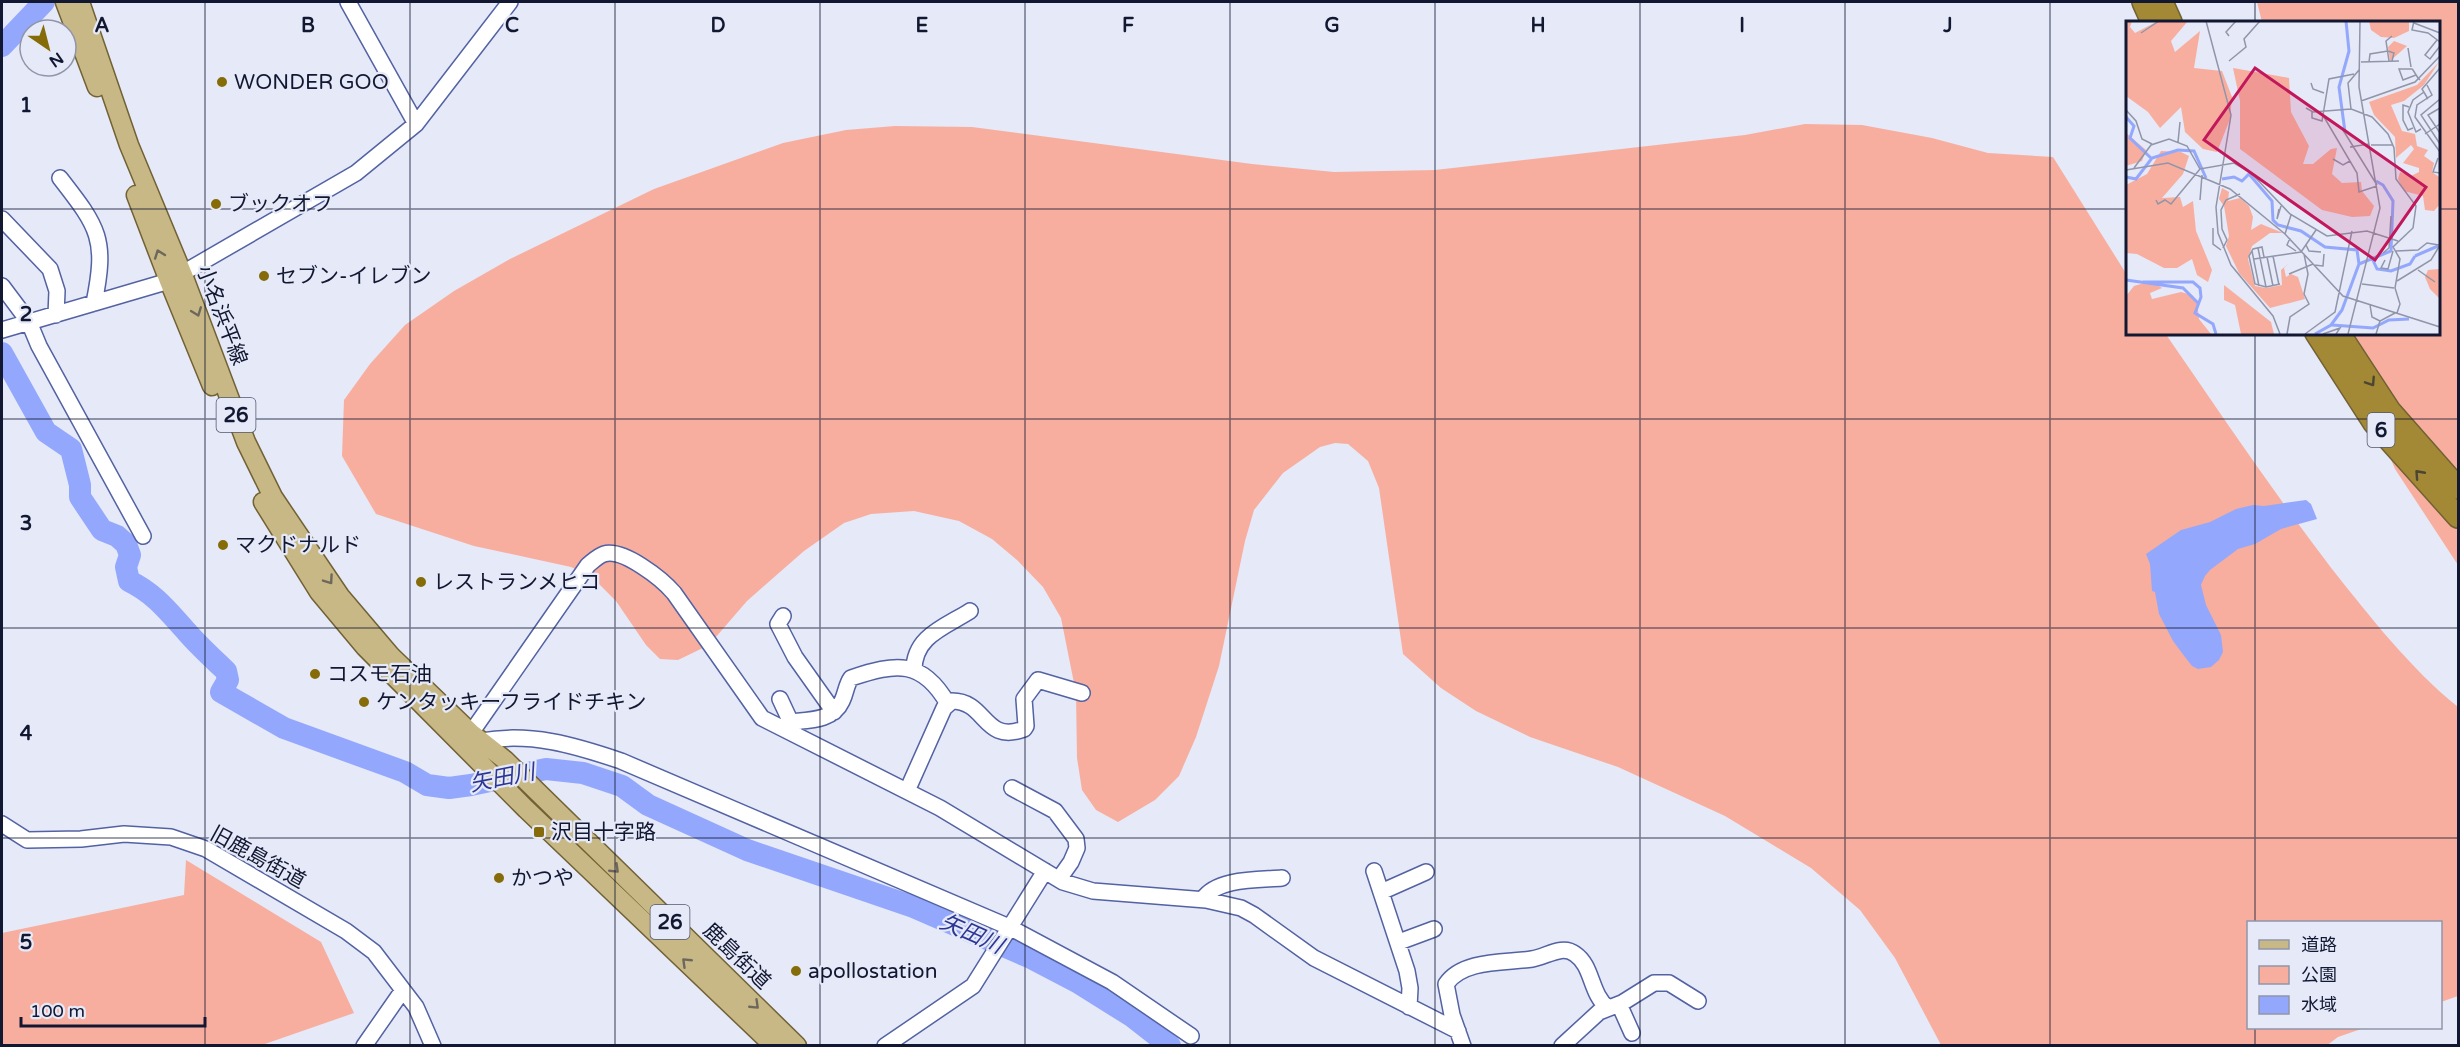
<svg xmlns="http://www.w3.org/2000/svg" width="2460" height="1047" viewBox="0 0 2460 1047" font-family="'Varela Round','Noto Sans JP',sans-serif">
<style>
.green{fill:#f8ae9e}
.water{fill:#93a8fc}
.lines{fill:none;stroke-linecap:round;stroke-linejoin:round}
.river{stroke:#93a8fc;stroke-width:22}
.minor-casing{stroke:#5362a2;stroke-width:18}
.major-casing{stroke:#716134;stroke-width:21}
.highway-casing{stroke:#716134;stroke-width:24}
.minor{stroke:#fff;stroke-width:15}
.major{stroke:#c8b886;stroke-width:18}
.highway{stroke:#a38935;stroke-width:21}
.oneway{stroke:#6e685c}
.oneway2{stroke:#4d4533}
.grid{fill:none;stroke:#131832;stroke-width:1.5;stroke-opacity:0.55}
.poi-dot{fill:#856c08;stroke:#e5e9f8;stroke-width:2}
.labels{text-anchor:middle;stroke-width:4.5;stroke-linejoin:round;paint-order:stroke}
.shield{fill:#e5e9f8;stroke:#52576d;stroke-width:1.5}
.shield-label{font-size:20px;font-weight:bold;fill:#131832}
.poi-label{font-size:21px;fill:#131832;stroke:#e5e9f8;text-anchor:start}
.street-label{font-size:21px;fill:#131832;stroke:#e5e9f8}
.water-label{font-size:22px;font-style:italic;fill:#2c3694;stroke:#e5e9f8}
.inset-river{fill:none;stroke:#93a8fc;stroke-width:3}
.inset-road{fill:none;stroke:#9195a9;stroke-width:1.5}
.view{fill:#c2185b;fill-opacity:0.15;stroke:#c2185b;stroke-width:3}
.inset-edge{fill:none;stroke:#131832;stroke-width:3}
.grid-label{font-size:20px;text-anchor:middle;font-weight:bold;fill:#131832;stroke:#e5e9f8;stroke-width:4.5;stroke-linejoin:round;paint-order:stroke}
</style>
<rect width="100%" height="100%" fill="#e5e9f8"/>
<!-- green -->
<path class="green" d="M2257,2H2458V565L2395,469L2356,378L2345,333H2438V22H2262Z
M1805,124L1862,125L1932,138L1988,153L2053,157L2127,275V333H2165C2220,413 2273,492 2332,569C2371,618 2410,668 2458,707V996L2441,1002L2440,922H2248V1028H2364L2338,1037L2326,1046L1941,1045L1895,958L1860,910L1811,868L1725,816L1618,767L1530,737L1476,711L1441,688L1403,654L1379,488L1368,461L1348,444L1335,443L1320,447L1283,473L1254,510L1245,541L1219,666L1196,737L1179,776L1155,800L1118,822L1096,810L1082,790L1077,758L1076,693L1061,618L1043,587L1017,560L992,539L959,521L914,511L871,514L844,523L804,551L747,601L709,645L678,660L660,659L646,645L616,601L591,576L571,567L474,546L376,514L342,456L344,400L370,364L405,325L454,291L510,259L654,189L783,143L846,130L895,126L972,127L1252,164L1334,172L1435,170L1745,135Z
M186,860L321,942L354,1013L262,1045H2V933L184,895Z"/>
<!-- water -->
<path class="water" d="M2306,500L2311,504L2317,519L2281,529L2255,544L2238,549L2210,570L2205,576L2201,585L2206,605L2221,635L2223,652L2219,660L2211,667L2198,669L2192,666L2185,657L2173,641L2159,614L2155,592L2152,591L2150,564L2146,554L2181,530L2210,522L2236,509L2253,505L2264,506Z"/>
<g class="lines">
<!-- river -->
<path class="river" d="M2,46L44,2
M2,353L46,432L71,449L80,485V497L102,530L117,536L126,544L130,555L126,567L129,581C154,593 168,611 186,631C198,645 212,658 226,671L228,680L221,692L284,728L405,772L427,785L449,788L471,785L546,769L583,773L622,786L648,805L747,850L911,906L1031,958L1077,982L1133,1017L1170,1046"/>
<defs>
<path id="minor" d="M348,2L416,124
M60,178C99,228 107,239 94,303
M2,219L50,269L57,291L56,315
M2,286L29,322L39,346L143,536
M2,330L169,281L356,173L416,124L510,2
M783,616L778,624L795,657L834,712
M914,670C914,636 945,627 970,611
M780,699L794,729
M790,722C809,720 833,721 842,701C846,693 846,685 851,678C896,663 922,659 948,704
M471,733L588,565C593,561 598,556 604,554C623,548 662,579 674,593L762,718L940,808L1063,882L1093,891L1206,900L1241,908L1254,915L1314,958L1458,1031
M481,741C530,732 574,745 621,761L1009,927L1112,982L1191,1036
M1012,788L1055,811L1076,839L1077,848L1071,862L1059,879
M907,791L944,708L952,701C987,701 983,744 1024,729L1026,726L1024,699L1038,680L1082,693
M2,824L27,840L81,839L124,834L171,837L206,849L346,931L374,952L416,1007L433,1046
M1374,871L1407,971L1410,988L1409,1007
M1381,892L1426,872
M1203,899C1217,878 1259,880 1282,878
M1399,942L1434,929
M1619,1004L1632,1033
M364,1046L403,990
M885,1046L973,986L1045,871
M1463,1046L1452,1015L1446,984C1463,959 1506,963 1532,959C1546,957 1562,944 1575,954C1593,966 1590,994 1608,1008
M1562,1046L1599,1012L1622,1003L1654,983H1669L1698,1001"/>
<path id="major" d="M65,2L97,87
M80,2L129,145L183,275L246,442L273,497L340,596L391,656L471,733L505,760L797,1046
M136,195L169,281L212,386
M263,502L319,592L365,647L526,809L774,1046"/>
<path id="highway" d="M2143,2L2152,22
M2162,2L2171,22
M2316,333L2374,423L2458,517
M2339,333L2390,411L2458,488"/>
</defs>
<!-- minor casing -->
<use href="#minor" class="minor-casing"/>
<!-- major casing -->
<use href="#major" class="major-casing"/>
<!-- highway casing -->
<use href="#highway" class="highway-casing"/>
<!-- minor -->
<use href="#minor" class="minor"/>
<!-- major -->
<use href="#major" class="major"/>
<!-- highway -->
<use href="#highway" class="highway"/>
</g>
<!-- one-way arrows -->
<defs><path id="oneway-chevron" d="M-2-3.5L2.5 0L-2 3.5" fill="none" stroke-width="1.6" stroke-linecap="round" stroke-linejoin="round" transform="scale(1.5)"/></defs>
<g class="oneway">
<use href="#oneway-chevron" transform="translate(159 254) rotate(-110)"/>
<use href="#oneway-chevron" transform="translate(197 312) rotate(69)"/>
<use href="#oneway-chevron" transform="translate(329 580) rotate(55)"/>
<use href="#oneway-chevron" transform="translate(615 869) rotate(44)"/>
<use href="#oneway-chevron" transform="translate(686 962) rotate(-136)"/>
<use href="#oneway-chevron" transform="translate(755 1005) rotate(44)"/>
</g>
<g class="oneway2">
<use href="#oneway-chevron" transform="translate(2371 382) rotate(57)"/>
<use href="#oneway-chevron" transform="translate(2419 474) rotate(-132)"/>
</g>
<!-- grid -->
<path class="grid" d="M205,2V1046M410,2V1046M615,2V1046M820,2V1046M1025,2V1046M1230,2V1046M1435,2V1046M1640,2V1046M1845,2V1046M2050,2V1046M2255,2V22M2,209H2127M2438,209H2458M2255,333V922M2,419H2458M2,628H2458M2,838H2458M2255,1028V1046"/>
<!-- markers -->
<g class="poi-dot">
<circle cx="222" cy="82" r="6"/>
<circle cx="216" cy="204" r="6"/>
<circle cx="264" cy="276" r="6"/>
<circle cx="223" cy="545" r="6"/>
<circle cx="421" cy="582" r="6"/>
<circle cx="315" cy="674" r="6"/>
<circle cx="364" cy="702" r="6"/>
<rect x="533" y="826" width="12" height="12" rx="3"/>
<circle cx="499" cy="878" r="6"/>
<circle cx="796" cy="971" r="6"/>
</g>
<g class="labels">
<!-- shield labels -->
<g class="shield">
<rect x="216.5" y="398" width="39" height="34" rx="4.5"/>
<rect x="2367.5" y="413" width="27" height="34" rx="4.5"/>
<rect x="650.5" y="905" width="39" height="34" rx="4.5"/>
</g>
<g class="shield-label">
<text x="236" y="422">26</text>
<text x="2381" y="437">6</text>
<text x="670" y="929">26</text>
</g>
<!-- poi labels -->
<g class="poi-label">
<text x="234" y="89">WONDER GOO</text>
<text x="228" y="211">ブックオフ</text>
<text x="276" y="283">セブン-イレブン</text>
<text x="235" y="552">マクドナルド</text>
<text x="433" y="589">レストランメヒコ</text>
<text x="327" y="681">コスモ石油</text>
<text x="376" y="709">ケンタッキーフライドチキン</text>
<text x="551" y="839">沢目十字路</text>
<text x="511" y="885">かつや</text>
<text x="808" y="978">apollostation</text>
</g>
<!-- street labels -->
<g class="street-label">
<text transform="translate(222 315) rotate(69)" y="7">小名浜平線</text>
<text transform="translate(258 857) rotate(29)" y="7">旧鹿島街道</text>
<text transform="translate(737 956) rotate(44)" y="7">鹿島街道</text>
</g>
<!-- water labels -->
<g class="water-label">
<text transform="translate(502 777) rotate(-11)" y="8">矢田川</text>
<text transform="translate(972 933) rotate(24)" y="8">矢田川</text>
</g>
</g>
<!-- overview -->
<g transform="translate(2126 21)">
<rect width="314" height="314" fill="#e5e9f8"/>
<path d="M0,0H6L4,6L9,12L32,0H62L45,20L49,31L74,10L68,47L96,50L106,76L104,98L91,131L77,128L59,111L55,86L34,107L22,91L0,75ZM243,0H283V10L268,17L255,16L245,9ZM268,20L281,25L264,40L262,26ZM313,41L298,64L278,80L265,84L276,110L289,113L291,125L302,129L298,135L308,142L306,151L313,156L314,183L308,190L299,189L297,175L278,170L272,158L274,151L285,155L293,151V147L277,142L288,128L285,124L270,137L269,116L248,94L243,81L291,64ZM107,47L163,57L165,91L183,125L177,143H187L205,128L211,127L206,153L216,162L235,161L236,170L248,185L244,195L226,196L196,189L114,128V80ZM0,112L20,129L16,140L0,145ZM35,130L55,131L63,135L57,153L36,177L54,176L57,186L67,180L70,210L86,249L82,261L71,254L66,238L51,247H38L11,233L0,232V164L21,153ZM96,167L103,171L102,180L114,177L123,185L127,196L125,209L135,203L157,212H144L126,225L122,238L129,265L140,267L156,264L155,249L163,242L158,247L160,256L165,253L172,256L179,278L144,287L113,252L100,225L103,215L98,185L93,178ZM313,248V277L304,268L299,256L302,249ZM25,260L36,267L24,272L26,278L55,271L66,274L71,280L73,298L85,313H0V275L8,265ZM98,264L145,301L148,313H115L109,284L98,279Z" fill="#f8ae9e"/>
<path class="inset-river" d="M0,96L8,105L4,117L26,138M219,111L213,66L223,30L220,0M0,156L10,158L26,137L52,129L68,130L80,157M96,158L108,156L116,160L123,153L146,180L147,199L152,204L175,210L199,226L231,229L233,243M289,235L312,225M246,237L251,248L265,250L284,243L289,235M0,259L57,267L72,282M17,261H67L74,267L75,276L69,292L87,303L90,313M206,304L247,307L263,299L283,298M189,313L205,304L216,289L233,243L265,230L267,180L257,164L250,160"/>
<path class="inset-road" d="M80,0L105,94L90,186L92,212L105,244L147,295L154,313M288,0L286,9L302,12L314,21M288,2L314,12M15,12L33,0M103,15L100,11L110,0M311,19L299,34L304,38L314,25M282,27L285,46M103,40L120,26L118,18L134,0M263,40L260,20L266,15M235,41L273,40M243,41L244,33L262,30L268,32L266,40M233,49L222,62L225,88L246,96L262,113L268,127L270,158L290,185L287,207L267,226L274,238L269,267L274,283L271,292M290,54L277,59L273,48H286L287,49L292,57L294,59M185,62L187,68L198,72M301,64L306,74L291,84L289,96L314,131M302,78L296,68L314,47M314,78L295,94L314,123M235,80L289,61L314,35M283,86L277,84V99L282,109L287,107M180,87L187,91L225,88M314,87L302,94L314,112M0,89L10,100L16,118L26,123M186,91V97L196,100L203,58L228,53M198,96L231,152L233,171L251,165M295,108L290,111L282,91L287,79L298,71M217,109L251,164M299,113L314,103M52,121L54,101M245,124H267M224,126L243,123M312,137L307,151L314,152M207,138L217,144L224,140M8,147L25,124L43,118L61,125L74,148L108,142L125,152L164,193L201,215L241,210L272,220M0,149L42,142L104,168L159,213L217,275L314,306M30,179L32,183L39,179L45,183L74,148M74,179L76,154M153,188L151,198L155,185M87,207V223L95,229M159,213L165,194M164,217L161,224L170,230M180,224L183,230L195,231M97,227L101,219L96,208L95,189L100,179L114,173M132,227L140,266M126,230L133,265M270,230L292,229L301,222L313,224M257,232L263,227L265,195M147,235L153,264M138,236L136,226L127,228L123,235L129,263L140,266L154,263M141,236L147,265M128,238L175,231L190,209M259,239L255,247L262,248L267,230M188,244L197,245L198,233M292,249L309,261M163,253L187,243M271,260L305,239L314,224M236,263L268,267M244,284L246,296L254,300M161,313L164,296L183,283L178,273L182,253L178,233M179,313L209,291L226,210M197,313L214,307L210,313M222,313L254,187L233,66L234,0M250,313L254,300L269,292"/>
<path class="view" d="M129,47L300,166L249,239L78,119Z"/>
<rect width="314" height="314" class="inset-edge"/>
</g>
<g class="grid-label">
<text x="102" y="32">A</text>
<text x="308" y="32">B</text>
<text x="512" y="32">C</text>
<text x="718" y="32">D</text>
<text x="922" y="32">E</text>
<text x="1128" y="32">F</text>
<text x="1332" y="32">G</text>
<text x="1538" y="32">H</text>
<text x="1742" y="32">I</text>
<text x="1948" y="32">J</text>
<text x="26" y="112">1</text>
<text x="26" y="321">2</text>
<text x="26" y="530">3</text>
<text x="26" y="740">4</text>
<text x="26" y="949">5</text>
</g>
<!-- border -->
<rect width="2460" height="1047" fill="none" stroke="#131832" stroke-width="6"/>
<!-- legend -->
<rect x="2247" y="921" width="195" height="108" fill="#e5e9f8" stroke="#9195a9" stroke-width="1.5"/>
<rect x="2259" y="940" width="30" height="9" fill="#c8b886" stroke="#9195a9" stroke-width="1.5"/>
<text x="2301" y="951" font-size="18" fill="#131832">道路</text>
<rect x="2259" y="966" width="30" height="18" fill="#f8ae9e" stroke="#9195a9" stroke-width="1.5"/>
<text x="2301" y="981" font-size="18" fill="#131832">公園</text>
<rect x="2259" y="996" width="30" height="18" fill="#93a8fc" stroke="#9195a9" stroke-width="1.5"/>
<text x="2301" y="1011" font-size="18" fill="#131832">水域</text>
<!-- north arrow -->
<g transform="translate(48 48) rotate(145)"><circle r="28" fill="#e5e9f8" stroke="#9195a9" stroke-width="1.5"/>
<path d="M0-4.5L10 22L0 15L-10 22Z" fill="#856c08"/>
<text y="-9" font-size="16" font-weight="bold" text-anchor="middle" fill="#131832">N</text>
</g>
<!-- scale -->
<path d="M21 1017v9h184v-9" fill="none" stroke="#131832" stroke-width="3"/>
<text x="30" y="1017" font-size="18" fill="#131832" stroke="#e5e9f8" stroke-width="4.5" paint-order="stroke">100 m</text>
</svg>
